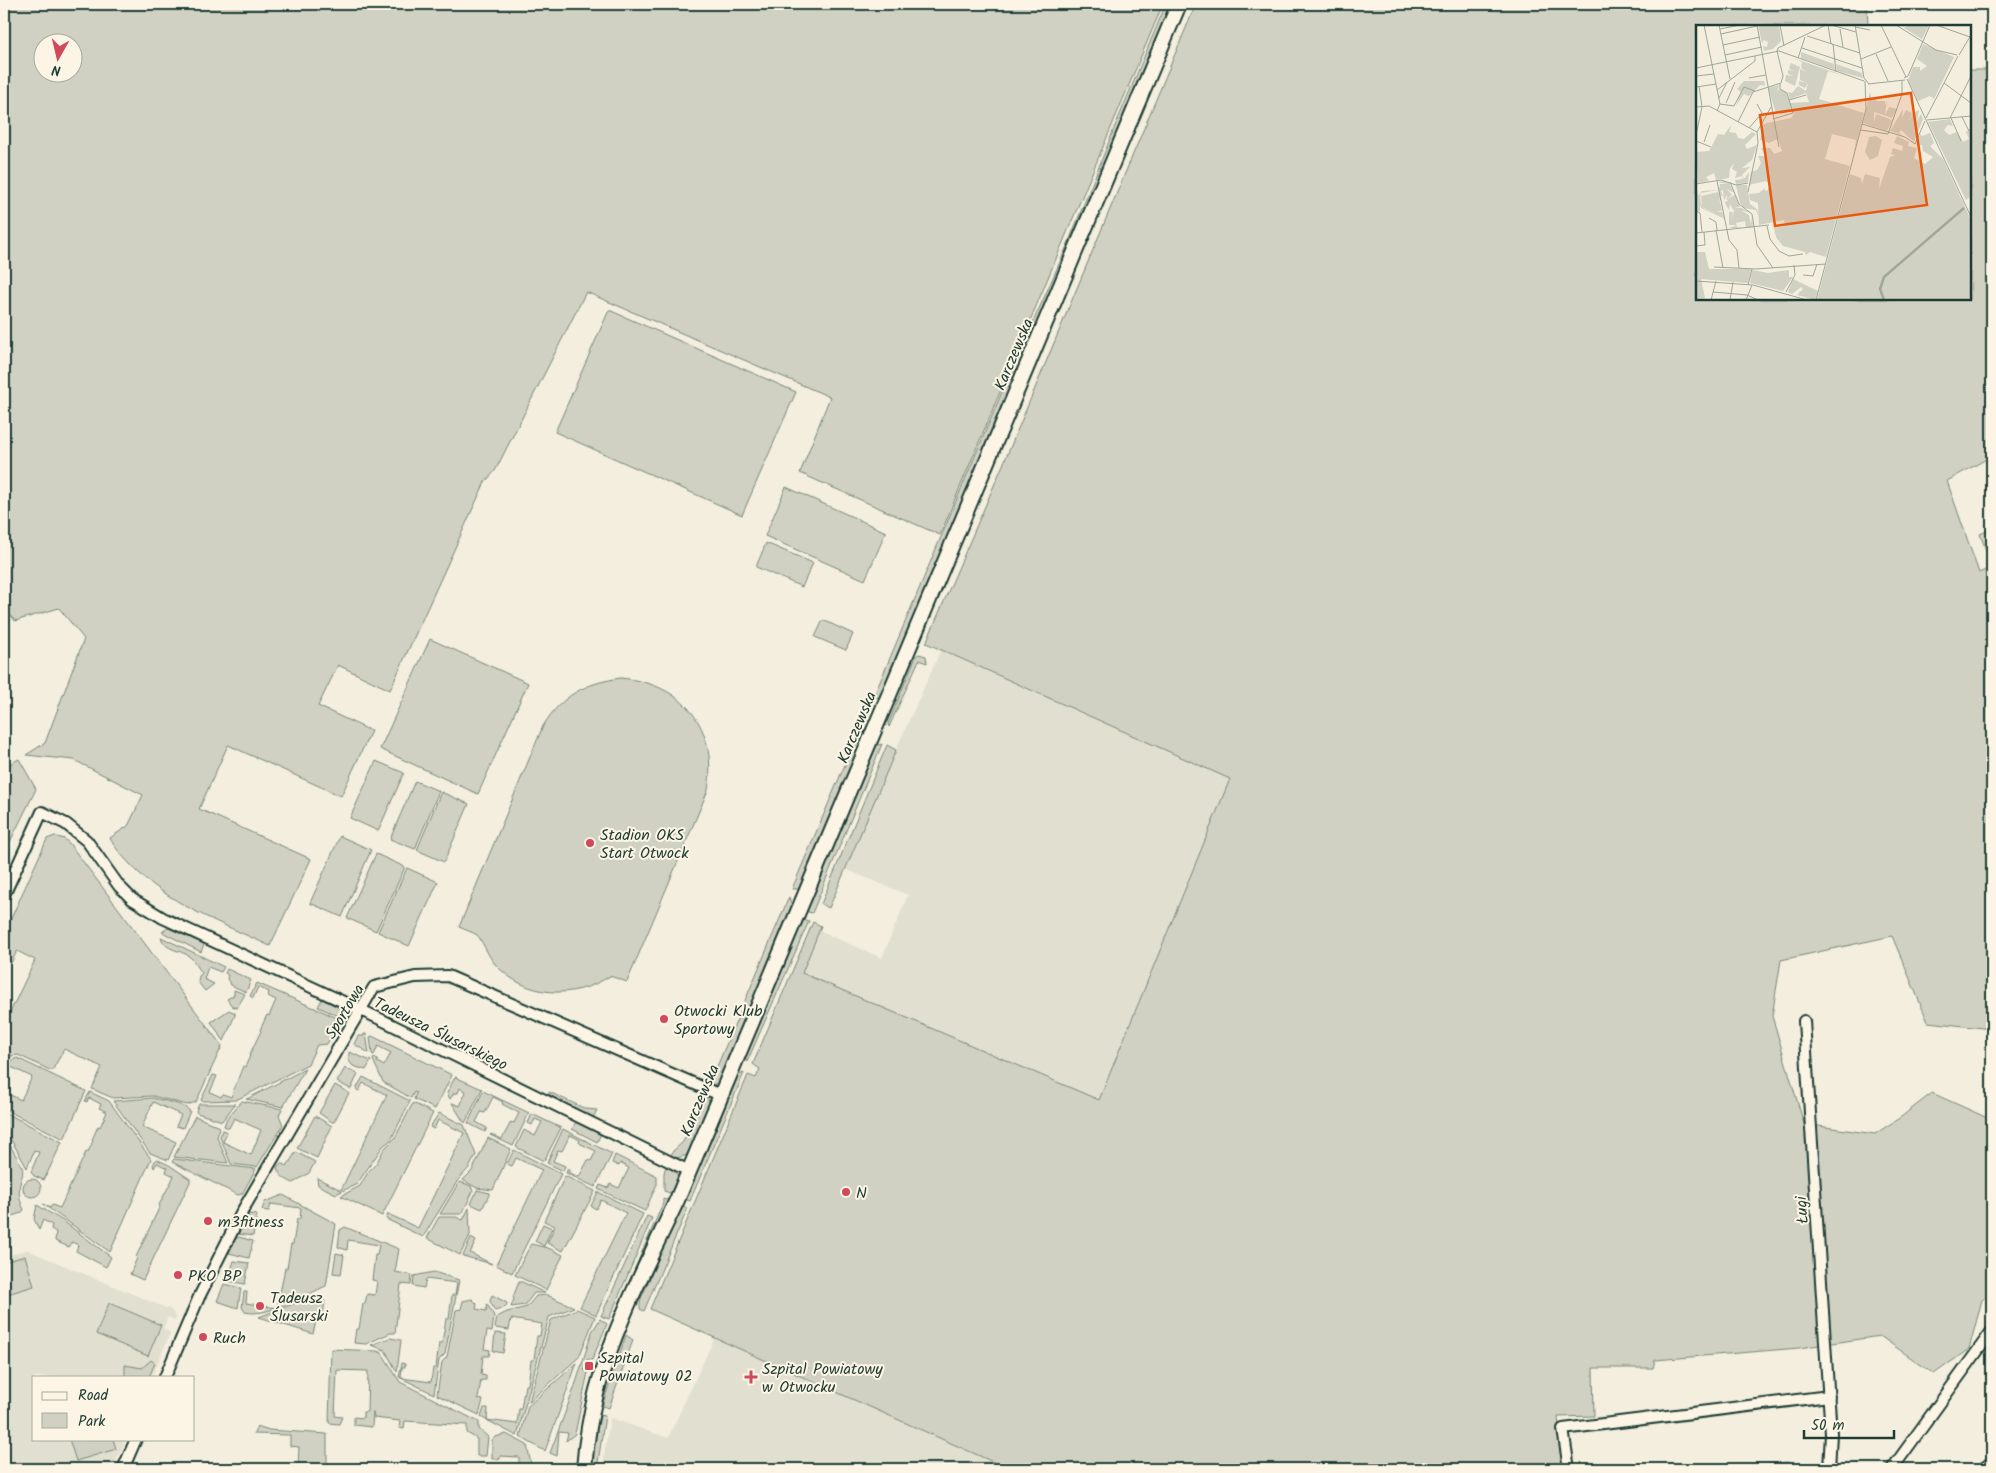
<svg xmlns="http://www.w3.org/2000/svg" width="1996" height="1473" viewBox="0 0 1996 1473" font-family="Kalam,sans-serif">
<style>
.built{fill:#e1dfd0}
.green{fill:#d0d1c2;stroke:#78877b;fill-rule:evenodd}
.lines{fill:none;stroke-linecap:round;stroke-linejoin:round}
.street-casing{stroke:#1f3d34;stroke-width:14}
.secondary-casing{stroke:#1f3d34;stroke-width:18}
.street{stroke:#fcf5e5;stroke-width:10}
.secondary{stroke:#fcf5e5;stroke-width:14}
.poi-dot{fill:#d1495b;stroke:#fcf5e5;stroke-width:2}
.labels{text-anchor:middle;stroke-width:4;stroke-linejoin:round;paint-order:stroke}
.street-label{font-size:16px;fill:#1f3d34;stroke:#fcf5e5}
.poi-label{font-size:16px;fill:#1f3d34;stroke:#fcf5e5;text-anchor:start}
.inset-river{fill:none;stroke:#a0a89b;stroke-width:2.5}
.inset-road{fill:none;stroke:#9ea79a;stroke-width:1}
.view{fill:#e8590c;fill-opacity:0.15;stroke:#e8590c;stroke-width:2.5}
.inset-edge{fill:none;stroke:#1f3d34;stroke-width:2.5}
</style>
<rect width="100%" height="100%" fill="#f3eede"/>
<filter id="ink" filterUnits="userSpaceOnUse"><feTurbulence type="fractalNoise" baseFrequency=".02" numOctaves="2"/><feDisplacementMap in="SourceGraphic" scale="10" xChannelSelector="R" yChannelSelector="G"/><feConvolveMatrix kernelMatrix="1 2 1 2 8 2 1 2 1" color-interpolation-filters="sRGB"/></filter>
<g filter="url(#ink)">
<!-- built -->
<path class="built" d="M941,650L1230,779L1098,1101L801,973L819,931L882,958L908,895L845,869L899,743Z
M27,1250L171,1310L177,1318L174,1320L168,1317L163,1328L170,1333L152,1377H34V1439H126L112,1469H4V1257Z
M715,1337L1009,1469H603L604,1456L610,1418L668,1438Z"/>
<!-- green -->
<path class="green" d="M4,4H1163L940,535L800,473L830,397L586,292L495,471L485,482L390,690L338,665L318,706L371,731L341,796L228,745L199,809L311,859L270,946C219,922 167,904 128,862C121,854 115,848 110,838L128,826L143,795L74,760L26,755L45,743L84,639L59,608L15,621L4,606ZM42,42H72V72H42Z
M1166,4H1173L881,699L874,696L1005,385L1067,246L1116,124Z
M1196,4H1867L1868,26H1697V299H1970V70H1992V456L1947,481L1979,573L1992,567V1029L1928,1022L1892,936L1781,960L1772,1016L1804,1124L1875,1134L1901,1117L1932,1093L1992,1120V1291L1982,1300L1969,1349L1934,1374L1880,1336L1799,1348L1655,1360L1653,1368H1593L1594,1416L1558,1417L1563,1469H1009L650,1309L748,1075L756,1078L760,1069L753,1064L813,922L821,926L802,973L1099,1100L1230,779L926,643L1005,460Z
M609,310L796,392L742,515L555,432Z
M786,487L886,532L865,580L765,536Z
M1992,529V545L1987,549L1992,557V566L1980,534Z
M766,543L813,563L802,587L756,567Z
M823,620L853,634L846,650L815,637Z
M430,639L528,683L478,794L380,749Z
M919,654L926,656L927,663L919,660L889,727L888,724L916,656Z
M621,678C684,684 718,727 708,790L627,982L610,976C573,1000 526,998 495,964C489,958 481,938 477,935C473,932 465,930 459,927L543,726C562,695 585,683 621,678Z
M858,734L863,740L801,889H792Z
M882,744L812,913L808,912L807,907L875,746Z
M887,745L896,750L829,908L821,904Z
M19,759L36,789L4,854V767Z
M376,761L404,773L378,831L350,818Z
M415,781L439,791L415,849L390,839Z
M441,792L469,804L444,862L417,850Z
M55,836L64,839L69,843L222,1046L196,1102L187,1105L153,1096L113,1098L92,1089L102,1067L64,1049L52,1071L18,1055L4,1057V1025L35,960L17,951L11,963L4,960V934L47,839Z
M340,836L371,850L342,917L310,903Z
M376,854L405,867L376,931L347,918Z
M407,868L438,882L409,946L378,932Z
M789,897L793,908L720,1082L713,1085L710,1083Z
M805,920L809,921L747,1062L744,1056L800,921Z
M168,928L204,944L201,952L162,932Z
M161,937L224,967L221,972L208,967L204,979L214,984L205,991L198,982L199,976L202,973C198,968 195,961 190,957C181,949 164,951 161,937Z
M227,969L251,980L246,992L231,985L227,979L228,975L225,973Z
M257,983L340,1019L327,1044L317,1045L308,1064L236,1100L202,1101L201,1100L213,1075L217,1076L210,1092L221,1097L223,1094L231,1097L243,1066L245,1067L250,1056H249L261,1031L260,1030L267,1015L269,1016L276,1000L268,996L269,992L258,987L253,998L250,996Z
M234,990L245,994L237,1008L232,1006L227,999L234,995Z
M322,999L346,1011L348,1020L318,1007Z
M229,1010L235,1013V1015L224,1041L211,1022Z
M364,1034H366L369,1053L354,1044L358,1036H364Z
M372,1036L452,1075L435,1109L414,1099L416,1093L414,1092L411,1098L383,1082L373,1060L374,1058L378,1060L377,1062L384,1066L391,1053L378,1046L374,1055L372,1054L370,1037Z
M349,1052L371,1061L366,1070L353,1066L349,1061Z
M17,1058L86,1091L64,1139L4,1109V1092L21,1100L32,1077L5,1064Z
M345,1068L358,1074L351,1089L337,1082Z
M305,1069L283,1107L246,1099H247Z
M744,1073L690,1201L684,1199L736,1076Z
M363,1077L410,1101L391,1140L383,1146L357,1184L336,1194L318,1185L317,1178L341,1190L387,1095L363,1083L359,1091L356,1089Z
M455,1077L482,1089L465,1123L463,1121L452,1103L460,1106L466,1092L460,1088L458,1093H454L450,1099L447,1093Z
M335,1085L349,1093L334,1122H332L319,1113Z
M483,1091L529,1113L513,1146L490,1135L491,1134L502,1139L511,1122L514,1123L519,1113L502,1104L503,1102L493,1097L485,1113L481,1112L476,1122L487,1128L485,1132L468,1123Z
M90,1092L109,1101L151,1159L110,1252L43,1204L50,1208L52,1205L60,1208L86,1152H88L93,1141L92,1140L98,1126L100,1127L107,1112L99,1108L101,1104L89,1098L87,1102L85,1101Z
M549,1092L586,1109L597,1110L593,1118L552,1098Z
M705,1094L709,1101L708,1108L687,1155L677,1158L671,1156L673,1151L683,1142Z
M153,1098C164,1101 182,1103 190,1111L183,1128L176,1126L181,1115L153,1102L142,1127L176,1142L168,1160L150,1153L113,1101Z
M242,1101L282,1109L279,1115L283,1125L257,1167L231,1164L220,1137L222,1130L227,1132L223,1142L251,1155L261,1130L234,1118L229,1128L224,1126L227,1118Z
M413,1103L433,1113L382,1216L341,1196L360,1186L368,1172L376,1164L384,1149L395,1138Z
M199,1104H235L222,1121L197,1113L196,1111Z
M4,1112L62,1142L44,1180L34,1176L31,1172L39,1152L34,1151L27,1168L4,1127Z
M439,1113L464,1125L476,1155L469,1168L458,1180L423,1237L386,1219L388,1214L418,1228L464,1133L438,1120L434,1129L430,1127Z
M532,1114L561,1128L544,1161L516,1147L524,1130L535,1136L542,1122L535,1119L532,1125L528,1123Z
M195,1116L220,1127L217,1137L228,1163L174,1157Z
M315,1116L332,1126L317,1158L297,1148Z
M576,1122L601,1134L597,1142L572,1129Z
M563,1129L612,1154L595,1187L566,1173L568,1168L570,1169L568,1172L579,1177L588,1160L591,1161L596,1151L579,1143L580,1140L570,1135L562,1151L558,1150L553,1161L565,1166L563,1171L547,1163Z
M4,1134L22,1167C24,1174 21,1178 20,1184C18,1194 20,1201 24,1210L21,1213L4,1219Z
M488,1138L511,1149L493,1190L477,1188L463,1180L472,1171Z
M514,1150L561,1174L512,1273L496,1265L542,1170L516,1158L512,1166L507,1164Z
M296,1152L315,1162L309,1173L293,1183C285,1179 279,1176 277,1167L281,1163L287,1166Z
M615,1155L657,1176V1184L645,1211L598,1189L600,1185L608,1188L610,1184L619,1188L629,1168L620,1163L619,1166L612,1163Z
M156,1159L169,1165L190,1179V1182L143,1280L130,1274L137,1258L136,1257L160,1206L159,1205L174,1176L166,1172L167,1168L157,1163L154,1168L153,1165Z
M174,1159L256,1169L242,1194L238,1195L172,1162Z
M666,1166L674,1171L679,1177L673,1194L664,1191V1173Z
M565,1176L595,1191L563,1251L547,1243L555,1226L544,1221Z
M23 1188a9 9 0 1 1 18 0a9 9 0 1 1-18 0Z
M461,1182L471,1186L473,1191L462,1214H440L458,1184Z
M477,1190L490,1193L482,1209L471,1204Z
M598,1192L643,1214L596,1315L580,1307L626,1213L601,1200L596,1209L591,1206Z
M283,1195L336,1224L326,1286C305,1295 267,1318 245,1312L242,1307L244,1292H247L246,1303L277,1308L285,1268H287L291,1244H293L297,1219H300L301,1208L271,1204L269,1211L262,1210L265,1202Z
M663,1198L670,1201L616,1318L615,1315L663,1203Z
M37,1205L63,1221L111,1257L106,1267L76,1251L78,1245L72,1242L69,1247L55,1241L56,1232L51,1229L52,1225L43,1220L39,1230L34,1219Z
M681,1206L686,1208L687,1210L644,1311L640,1309V1301Z
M469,1208L470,1235L460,1255L427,1238L439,1217H456L463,1220Z
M249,1214L257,1215L253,1236L238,1234Z
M647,1216L652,1218L609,1319L601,1316Z
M543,1224L552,1228L544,1246L535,1241Z
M345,1227L399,1249L395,1272L412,1275L411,1285L401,1284L395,1333H390L366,1344L354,1343L356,1329H359L363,1304H365L367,1294L375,1295L377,1281L372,1280L375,1255H377L379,1245L348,1240L347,1250L338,1247L340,1230Z
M239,1237L253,1241L249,1258L229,1253L235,1239Z
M471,1238L476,1241L470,1253L492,1264L463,1256Z
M531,1244L548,1248L563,1255L546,1290L515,1275Z
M336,1253L344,1255L341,1274L333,1273Z
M25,1256L34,1286L4,1295V1262Z
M234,1261L249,1263L245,1284L227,1281Z
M434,1272L459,1280L445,1354L439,1360L434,1394L399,1377L402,1363L405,1364V1367H402L401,1378L431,1382L433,1368H436L439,1343H442L446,1319H449L452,1295H455L457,1283L426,1279L424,1288L413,1286L414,1276Z
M519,1282H522L545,1293H534L525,1305L511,1307L514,1299L513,1297Z
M224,1284L241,1288L238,1308L217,1301Z
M492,1295L507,1303L506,1307L495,1311L490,1301Z
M547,1295L574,1307L549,1317L517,1436L481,1417L484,1408H488L487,1420L517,1424L519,1409H521L525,1385H528L531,1360H534L537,1336H540L542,1324L511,1319L509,1330L495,1328L497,1317L507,1312L527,1307L536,1296Z
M306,1299L325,1301L322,1322L316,1321L313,1334L259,1317Z
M472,1299L477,1304L476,1309L486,1311L487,1304L494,1316L492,1332L487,1331L484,1349L490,1350L489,1356H483L481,1375L486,1376V1380H481L478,1399L483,1400L479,1415L437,1395L442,1362L447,1357L456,1310L461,1309L463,1301Z
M109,1303L161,1325L148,1356L96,1334Z
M577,1309L595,1317L579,1357L529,1402L551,1320Z
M600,1319L607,1324L592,1360L588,1359L584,1370L588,1372L575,1434L566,1441L568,1433L559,1432L557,1456L550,1453L575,1386L592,1332Z
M495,1333L506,1334L503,1353L493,1351Z
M626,1335L633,1340L609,1408L603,1406V1403Z
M390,1338L401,1340L397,1372L385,1350L371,1345Z
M331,1349L377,1351L382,1353L400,1382L479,1422V1429L488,1437L486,1456H477V1439L467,1433V1425L405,1421L404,1429L399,1428L400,1421L374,1418L373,1412L372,1427L354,1425V1417L363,1418V1412H367L368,1371L337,1370L335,1416L342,1417L339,1424L329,1423Z
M151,1360L155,1363L149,1377H125V1365L142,1368Z
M577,1363L545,1451L520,1437L528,1406Z
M600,1415L605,1416L597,1469H590L592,1449Z
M257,1426L269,1430L327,1434V1469H298L299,1447L290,1446V1435L254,1434Z
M506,1434L527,1445L532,1469H519V1457L500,1456V1459H492V1440L495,1437Z
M69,1439H113L116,1449L76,1461Z
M1788,1462L1790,1469H1730Z"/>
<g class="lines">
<defs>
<path id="street" d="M4,895L42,812L66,824L87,841L119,886L132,899L163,918L378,1018L689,1171
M1804,1021L1831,1434L1829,1469
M165,1377L199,1297L244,1208L374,987L415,977L448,976L720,1095
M123,1469L136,1439
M1569,1469L1563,1429L1829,1396
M1892,1469L1992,1331
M1983,1469L1992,1462"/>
<path id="secondary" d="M584,1469C586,1443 590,1416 597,1390C614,1326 649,1260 677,1200L1179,4"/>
</defs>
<!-- street casing -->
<use href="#street" class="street-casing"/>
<!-- secondary casing -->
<use href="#secondary" class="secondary-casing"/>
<!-- street -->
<use href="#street" class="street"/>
<!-- secondary -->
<use href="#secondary" class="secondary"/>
</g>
</g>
<!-- markers -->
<g class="poi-dot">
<circle cx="590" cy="843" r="5"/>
<circle cx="664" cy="1019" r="5"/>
<circle cx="846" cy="1192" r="5"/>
<circle cx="208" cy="1221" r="5"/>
<circle cx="178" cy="1275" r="5"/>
<circle cx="260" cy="1306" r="5"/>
<circle cx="203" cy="1337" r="5"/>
<rect x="584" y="1361" width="10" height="10" rx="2.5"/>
<path d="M748.5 1369.5h5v5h5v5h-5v5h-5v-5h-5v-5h5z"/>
</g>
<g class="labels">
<!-- street labels -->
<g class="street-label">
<text transform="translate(1013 354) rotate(-67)" y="6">Karczewska</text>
<text transform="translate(856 727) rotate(-67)" y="6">Karczewska</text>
<text transform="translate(344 1011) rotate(-59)" y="6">Sportowa</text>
<text transform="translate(441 1033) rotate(26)" y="6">Tadeusza Ślusarskiego</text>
<text transform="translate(699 1100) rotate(-67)" y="6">Karczewska</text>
<text transform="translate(1801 1210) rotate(-94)" y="6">Ługi</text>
</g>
<!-- poi labels -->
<g class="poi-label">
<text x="600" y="840">Stadion OKS<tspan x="600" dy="18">Start Otwock</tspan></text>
<text x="674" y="1016">Otwocki Klub<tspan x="674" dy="18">Sportowy</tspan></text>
<text x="856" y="1198">N</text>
<text x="218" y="1227">m3fitness</text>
<text x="188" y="1281">PKO BP</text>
<text x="270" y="1303">Tadeusz<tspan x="270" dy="18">Ślusarski</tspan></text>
<text x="213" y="1343">Ruch</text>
<text x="599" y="1363">Szpital<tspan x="599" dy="18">Powiatowy 02</tspan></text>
<text x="762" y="1374">Szpital Powiatowy<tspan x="762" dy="18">w Otwocku</tspan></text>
</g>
</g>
<!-- overview -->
<g transform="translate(1696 25)">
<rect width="275" height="275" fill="#f3eede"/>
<path d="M62,0H83L85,16L77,24L68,26L67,21L71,22L72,17L68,15L66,18ZM213,0H233L226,14L208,3ZM227,19L258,32L238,74L234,71L222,76L212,55L217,42H224V46L231,41L221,34ZM105,27L138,39L139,45L105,33ZM97,33L152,52L132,46L123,74L168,88L157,133L160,115L136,109L129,134L154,141L130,232L114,227L110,230L109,227L87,221L80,212L78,203L89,201L88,195L63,200L62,178L54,175L53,169L63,168L70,162L68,165L71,166L74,160L70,156L53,160L55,147L61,145L65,138L62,131H69L65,123H74L78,129L86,126L82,114L73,118L64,115L67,99L95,93L98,89L96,84L80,88L72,63L83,60L81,67L83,64L90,67L94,78L113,77L110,68L94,74L92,67L96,68L102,61L110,66L112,58L109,63L103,60V56L111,58L104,55V44L111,47L105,43L106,37ZM95,38L104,42L99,61L89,56L90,50L98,51L92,49V45L99,46L93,44ZM140,39L166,48L167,53L141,46ZM48,56H68L69,61L64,60L53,71L48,69L40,81L45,67L41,64ZM174,67L176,75L180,72V76H189V80L191,76L189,90L193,82L201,84L196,93L178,87V97L180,89L194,94L192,102L194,95L197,94L191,106L167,98ZM207,84L206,93L210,85L216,88L212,98L217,88L223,85L221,96L225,89L227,94L218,117L205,105L203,108L208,111L194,106ZM254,94L257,101L252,100L248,105L253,110L261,107L267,117L273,114L270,107L275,103V171L270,175L232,97ZM36,99L33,107L40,108L42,113L48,114L56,107L60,109L49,120L51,124L61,120L56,135L46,143L54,142L46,150L48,154L53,147L52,157L40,159L39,155L47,154L46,151L39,153L41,147L36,144L38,139L34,143L33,153L20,155L18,148L10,152L13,156L2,158L0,127L13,126L22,109L28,110ZM234,108L238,118L234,121L247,134L275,195V275H121L154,149L165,153L166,159L169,149L184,153L183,164L194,132L199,130L195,129L197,123L206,126L207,121L198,118L201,111L213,117L212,121L221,123L218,133L229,139L237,132L227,126L226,120L220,121L224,109L226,111ZM180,111L186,115L182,131L174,135L169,127L173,112ZM27,156L33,158L38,168L31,164L36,170L31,174L39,170L44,182L38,183H46L54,188L44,185L53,190L55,200L56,190L57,202L50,203L49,196L40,198L41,202L49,203H33L41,200H33V187H37L35,196L38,186L34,179L33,185L30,180L29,177L32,176L30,173L32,172L30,171L28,176L27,165L25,166L27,172L23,170L22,159L24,163V159H32L21,157ZM40,160H51L54,179L61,184L63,193L60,185L48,183L44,178ZM0,161L3,172V170L6,166L22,165L5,168L4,172L5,179L7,183L24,191L6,182L5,171L22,167L27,178L23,173L26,185L21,187H26L29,194L5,183L4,179V186L0,187ZM0,227H9L13,244H55L52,258L5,254L9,273L0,274ZM56,245L72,248L93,245V252H97L87,266L54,258ZM97,254L122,266L119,275L101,270L107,264L105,262L96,269L92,267Z" fill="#d0d1c2"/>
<path class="inset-river" d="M188,275L184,264L188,252L268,183"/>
<path class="inset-road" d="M8,0L24,79L21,86M23,0L34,54M61,0L83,122M84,0L88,21M132,0L135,19M135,0L160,7M159,0L168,53L173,59M185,0L210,52M200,0L240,25L261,30M240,0L274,12M159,2L174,5M24,4L44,0M144,4L147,22M25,9L61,1M111,11L164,28M137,19L140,47M27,20L64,12M106,23L166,43M81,26L82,23L130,0M180,29L192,56M29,30L66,22M263,30L275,10M102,33L109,12M165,34L195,22M0,43L83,26L168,56M0,51L18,49M53,53L70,50M208,53L212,51L234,0M211,54L275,192M248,58L275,78M172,59L209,55M0,62L20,59M21,65L59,36V31M23,73L31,57M93,75L110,70M30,78L39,57M24,79L38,81L48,62L59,66M0,82L13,81L61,107M266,92L273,106M230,93L262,31M254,93L275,51M255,93L265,116M77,94L97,88L91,68L84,64V59M231,95L275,91M42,97L57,67L85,58L87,51L81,26M166,99L209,112L219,119L229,96M53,103L66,88L61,79M165,105L192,109L206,69V56M61,107L75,82M0,110L6,82L3,61M0,116L15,122M8,117L14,100M21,156L33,215L41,225L43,243M34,157L43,179L56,189L61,220L77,243M0,159L25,155L40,160L52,158M52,167L62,118L61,107M0,186L4,188L6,207M13,193L20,197L21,205M71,201L74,214L83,226L93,231L107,229M20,205L27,243M0,208L73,200M0,221L9,220L8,207M18,242L60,244L130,239M107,250L117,251L121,239M0,256L57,260L111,275M52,260L56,244M17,267L51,270L62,275M90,267L99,250L98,240M15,275L20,256M34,275L37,257M50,275L56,260M120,275L170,84L169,56"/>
<path class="view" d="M215,68L231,180L79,201L64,90Z"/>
<rect width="275" height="275" class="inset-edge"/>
</g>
<!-- margin -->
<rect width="1996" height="1473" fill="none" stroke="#fcf5e5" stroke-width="20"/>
<rect x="10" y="10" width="1976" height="1453" fill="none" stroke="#1f3d34" stroke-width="2" filter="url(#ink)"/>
<!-- legend -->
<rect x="32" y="1376" width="162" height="65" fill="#fcf5e5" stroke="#a4ab9e"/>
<rect x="42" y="1392" width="25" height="8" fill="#fcf5e5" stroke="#a4ab9e"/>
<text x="78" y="1400" font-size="15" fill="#1f3d34">Road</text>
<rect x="42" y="1413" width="25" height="15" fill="#d0d1c2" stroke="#a4ab9e"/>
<text x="78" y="1426" font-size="15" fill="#1f3d34">Park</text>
<!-- north arrow -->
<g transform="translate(58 58) rotate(188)"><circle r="24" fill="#fcf5e5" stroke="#a4ab9e"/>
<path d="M0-4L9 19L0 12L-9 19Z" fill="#d1495b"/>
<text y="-8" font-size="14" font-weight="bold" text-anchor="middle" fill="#1f3d34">N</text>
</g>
<!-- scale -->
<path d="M1804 1430v8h90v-8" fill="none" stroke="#1f3d34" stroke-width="2.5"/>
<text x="1811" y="1430" font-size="15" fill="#1f3d34" stroke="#fcf5e5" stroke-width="4" paint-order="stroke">50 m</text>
</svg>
